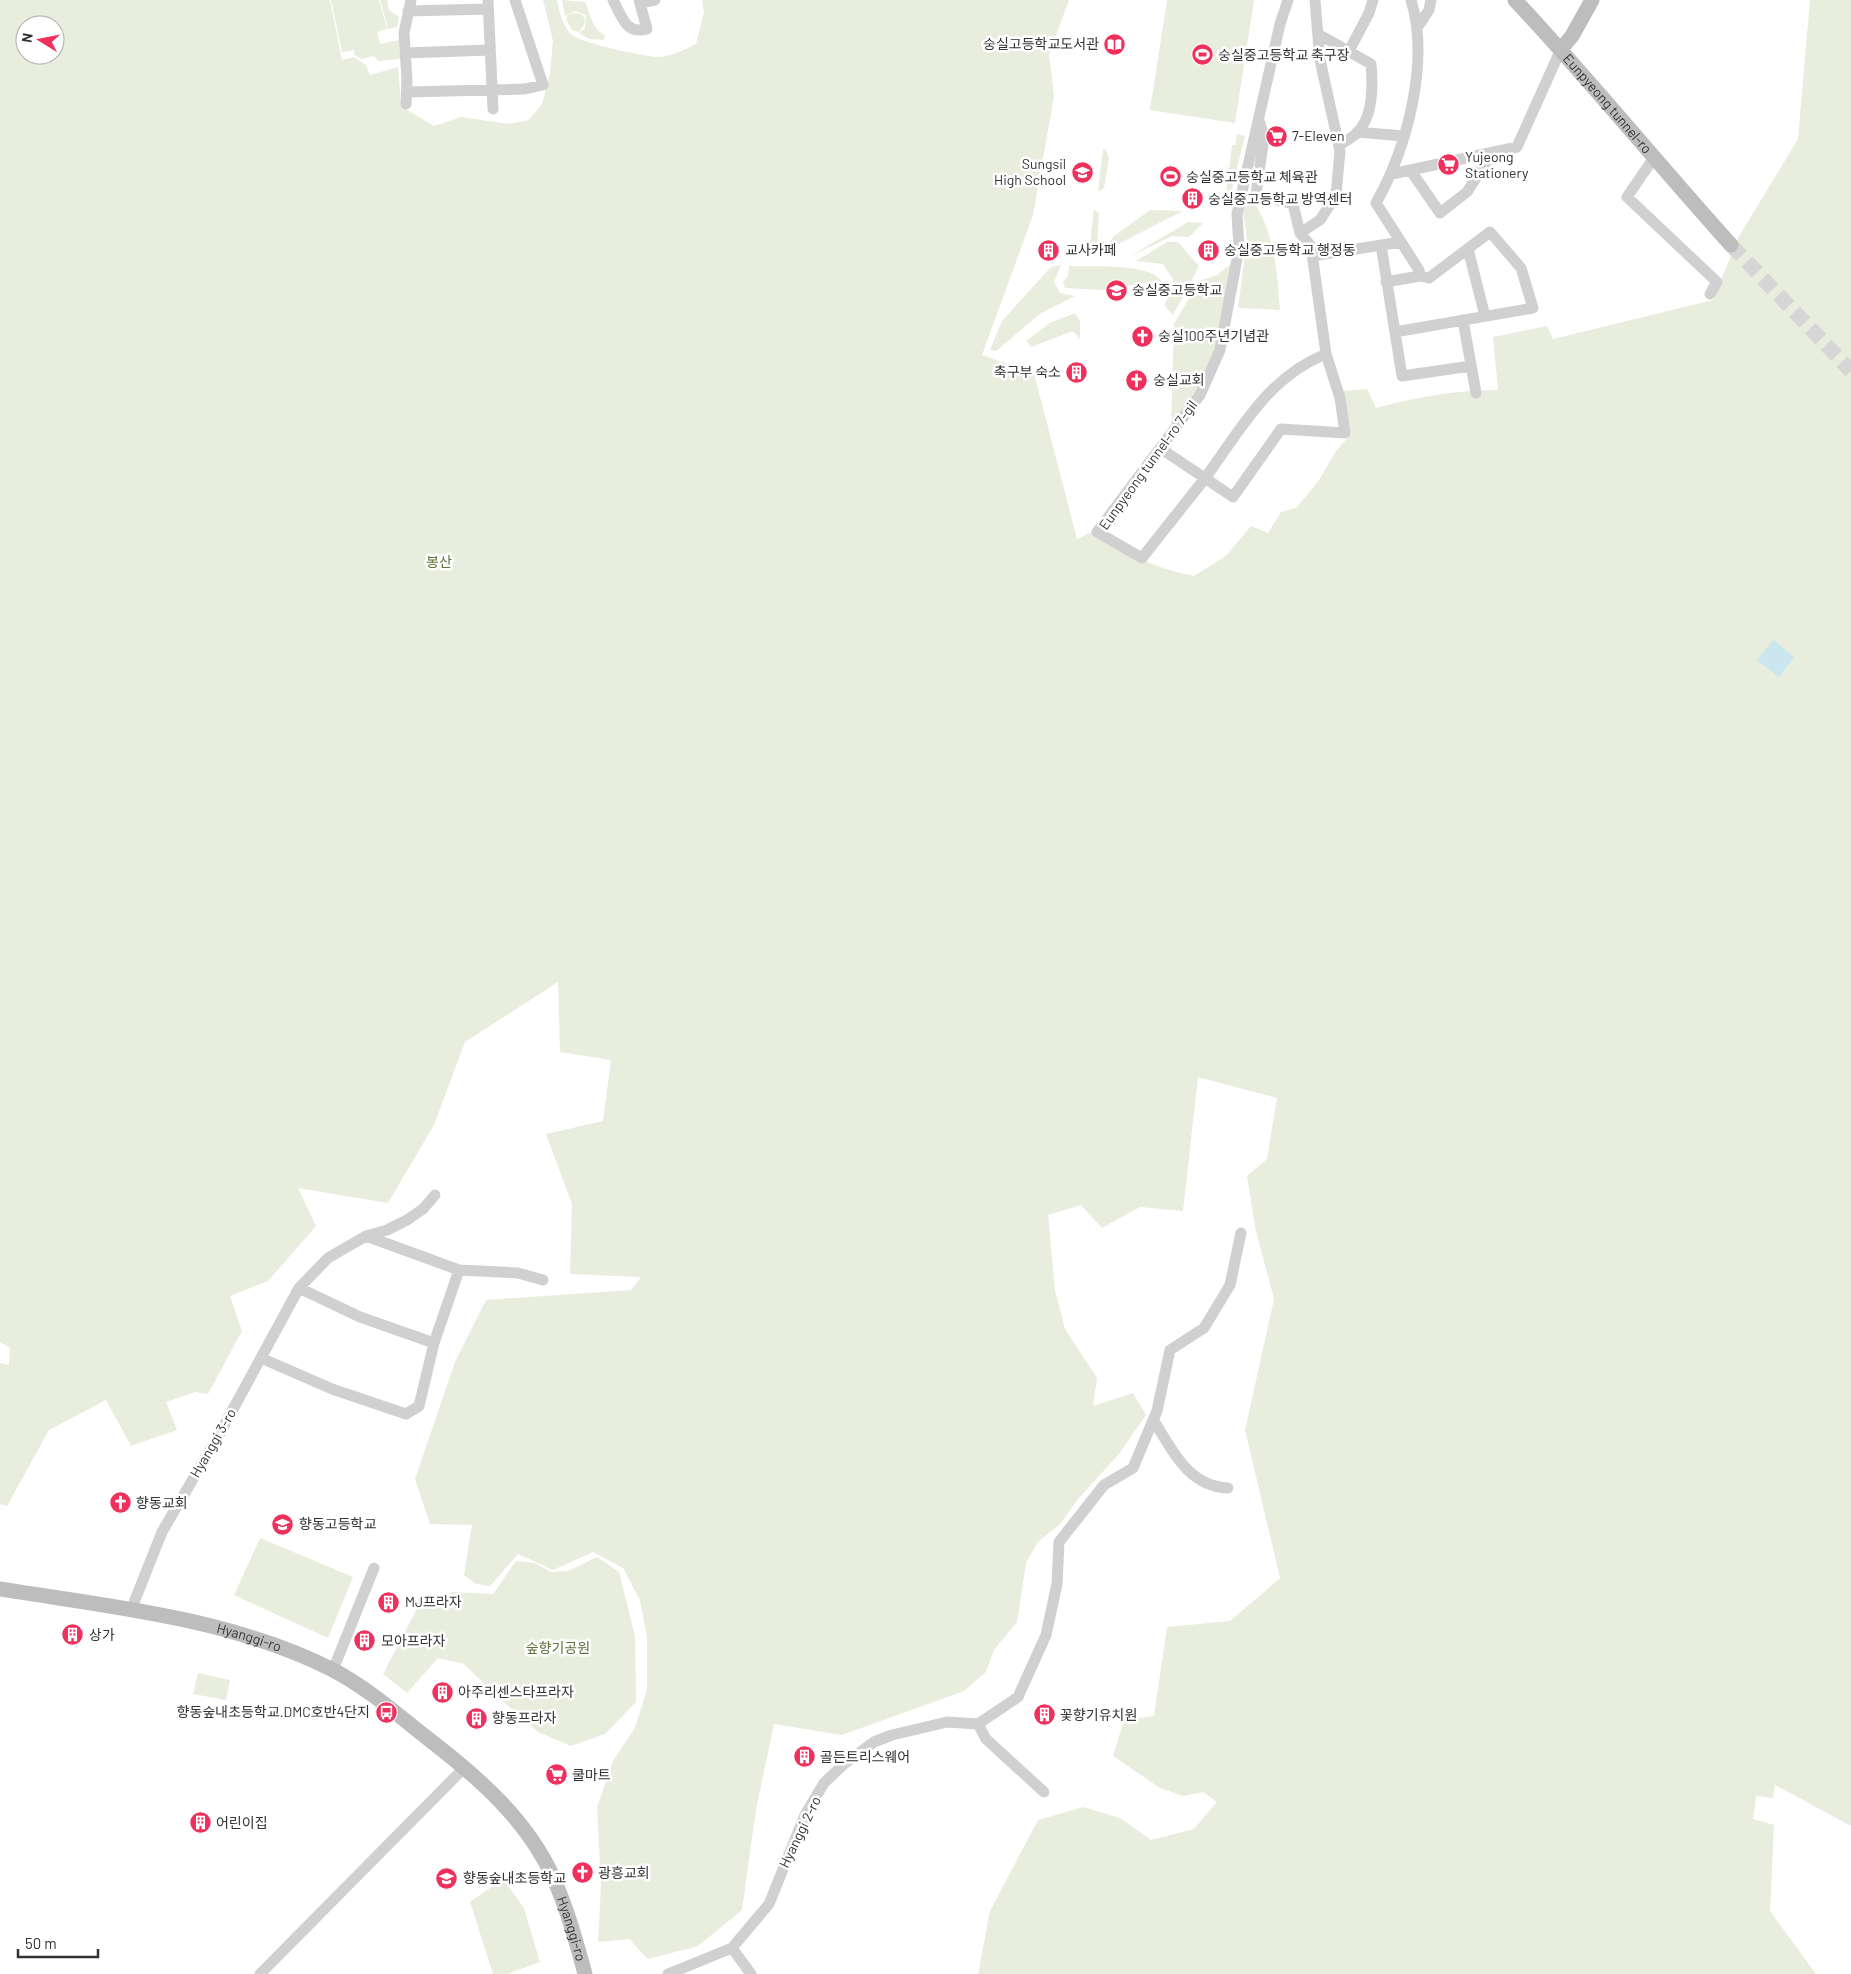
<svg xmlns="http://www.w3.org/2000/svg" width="1851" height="1974" viewBox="0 0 1851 1974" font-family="Barlow,'Noto Sans KR',sans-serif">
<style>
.green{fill:#e8edde;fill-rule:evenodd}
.water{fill:#cae6ee}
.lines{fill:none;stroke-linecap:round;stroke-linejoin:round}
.secondary-tunnel{stroke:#d6d6d6;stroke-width:15;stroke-dasharray:15 8;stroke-linecap:butt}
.street{stroke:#d0d0d0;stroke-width:11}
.secondary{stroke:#bdbdbd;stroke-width:15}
.labels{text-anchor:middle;stroke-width:5;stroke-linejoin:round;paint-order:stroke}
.poi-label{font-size:14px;fill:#333;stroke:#fff;text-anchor:start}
.street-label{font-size:14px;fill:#333;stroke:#fff}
.park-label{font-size:14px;fill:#5f723d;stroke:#fff}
</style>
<rect width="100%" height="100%" fill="#fff"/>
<!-- green -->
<path class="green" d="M0,0H330L342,60L354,57L366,65L370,75L398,67L401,106L434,126L461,117L509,124L529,120L542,104L550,73L553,41L543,0H557C559,11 563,27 572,35C581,43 646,57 659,57C672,56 684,50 696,44L704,12L702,0H1069L1049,54L1054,96L1033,215L982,355L1034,373L1077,539L1092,532C1130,555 1151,567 1194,576L1226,556L1251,526L1268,533L1281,512L1296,508L1318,482L1336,451L1351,434L1342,391L1367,389L1376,408C1416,397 1457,390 1498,390L1493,337L1547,326L1553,339L1713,300L1738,238L1798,139L1810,0H1851V1826L1775,1785L1773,1798L1756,1796L1753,1819L1774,1825L1770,1911L1816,1974H978L990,1911L1038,1820L1083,1807L1120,1818L1151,1840L1194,1829L1217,1802L1203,1792L1183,1796L1160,1788L1113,1756L1124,1720L1154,1716L1167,1627L1230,1621L1280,1578L1245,1430L1274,1299L1255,1227L1247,1176L1267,1159L1277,1098L1198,1077L1183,1211L1140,1207L1102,1228L1081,1205L1048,1215L1055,1290L1065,1329L1097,1378L1093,1406L1133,1393L1146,1415L1119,1454L1078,1499L1061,1523L1037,1543L1026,1563L1017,1622L994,1650L986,1672L964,1691L842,1735L774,1724L756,1809L742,1910L698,1946L648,1959L629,1939L598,1942L601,1885L597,1808L613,1761L635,1728L647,1690V1638L640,1600L623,1568L593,1552L553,1570L518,1554L490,1586L476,1584L464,1575L472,1525L430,1524L415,1479L455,1362L486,1300L631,1290L641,1277L570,1274L572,1204L546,1134L603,1121L611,1060L560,1052L558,982L465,1042L434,1125L388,1203L298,1188L316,1226L268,1281L230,1296L242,1331L208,1394L195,1392L166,1402L177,1430L131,1446L106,1400L49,1430L7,1506L0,1504V1363L9,1365L10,1348L0,1342ZM25,25H55V55H25Z
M331,0H379L387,29L377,32L380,44L399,40L400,59L378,61L374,56L361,59L355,55L354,50L342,52Z
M380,0H387L389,10L399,17L397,27L388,29Z
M562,0L585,2C591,16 591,26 605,36L604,40L589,39L579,33L585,28L586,15L575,11L565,16Z
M1167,0H1254L1235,123L1150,110Z
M574,13L581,14L585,19L584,25L579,32L572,30L566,19L568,15Z
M1237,134L1245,136L1228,205L1225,204L1232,145H1235Z
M1103,149L1106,150L1109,158L1104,188L1098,192Z
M1246,190C1275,230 1276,262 1280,310L1238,308L1247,239L1243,212Z
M1094,209L1099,213L1097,247H1095V252L1089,253Z
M1150,210L1183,211L1116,245H1112L1110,242L1114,236Z
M1188,222L1203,223L1189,237L1172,236L1129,257Z
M1167,242H1178L1199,266L1173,315L1164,305L1171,293L1173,279L1163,264L1136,261Z
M1234,262L1217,347L1196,396L1171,428L1174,324L1199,281L1217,275Z
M1061,265L1054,282L1060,293L1075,296L1041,313L996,351L990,350L1002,321L1051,267Z
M1069,266C1088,267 1155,262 1162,283C1163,286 1162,291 1162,294L1153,298L1151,282L1101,290L1065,288L1063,282L1068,276Z
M1075,313L1080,321V339L1073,331L1031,347L1026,341L1050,323Z
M260,1538L353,1577L328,1638L234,1595Z
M597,1557L619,1572L635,1636L636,1702L605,1734L571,1746L538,1732L499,1698L464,1664L438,1658L407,1693L383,1674L419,1605L452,1592L493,1594L516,1561L535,1563L551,1572L568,1571Z
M198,1673L230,1680L226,1700L193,1694Z
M503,1879L524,1908L540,1962L507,1974H493L470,1902Z"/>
<!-- water -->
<path class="water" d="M1773,640L1794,657L1779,677L1757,660Z"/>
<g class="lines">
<!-- secondary-tunnel -->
<path class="secondary-tunnel" d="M1731,245L1851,371"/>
<!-- street -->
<path class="street" d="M488,0L493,109
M613,0C622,16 625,35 647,29L639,0
M1288,0L1280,24L1237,214L1239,248L1220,350L1200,395L1097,532L1142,558C1163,531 1185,504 1206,477C1241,429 1268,377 1326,354
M1411,0C1430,62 1407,148 1376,203L1419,270L1420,276
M640,3L655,0
M408,11L488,9
M1417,28L1429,10L1431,0
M1318,34L1371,64C1373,85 1373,118 1356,134C1351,138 1345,142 1339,145
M1349,51L1369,13L1373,0
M405,53L490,50
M407,92L525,89L543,85L515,0
M406,104L407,80L404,33L411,0
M1357,132L1403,136
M1653,159L1627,197L1717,282L1710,294
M1411,171L1440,213L1467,192L1491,154
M1392,174L1517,147L1561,49
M1300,233L1320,220L1336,195L1340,151L1320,60L1315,0
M1381,245L1402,376L1471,366
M1468,249L1485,316
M1312,256L1401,242
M1386,282L1420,276L1429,278L1490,232L1521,268L1533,308L1395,332
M1463,320L1476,393
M1160,448L1233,497L1281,429L1345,433L1340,398L1326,354L1311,246L1300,233L1293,204L1256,194L1264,137L1260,123
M459,1270L518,1273L543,1280
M299,1288L360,1317L434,1343
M261,1358L332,1389L406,1414L419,1406L434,1343L459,1270L366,1236
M1154,1421C1173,1451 1188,1486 1228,1488
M131,1610L162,1532L220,1433L299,1288L328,1258L366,1236L387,1230L407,1220L423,1209L435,1195
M333,1670L374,1568
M978,1724L986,1739L1044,1792
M732,1948L751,1974
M260,1974L465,1767
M668,1974L732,1948L769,1904L805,1815L824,1783L844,1764L874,1742L892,1735L947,1722L978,1724L1018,1697L1046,1635L1057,1584L1059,1542L1104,1485L1133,1468L1157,1411L1170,1350L1204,1328L1230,1285L1241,1233"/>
<!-- secondary -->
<g class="secondary">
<path id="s1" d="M1515,0C1589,79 1658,164 1731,245"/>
<path d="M1561,49L1572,36L1592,0"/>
<path id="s2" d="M0,1589C112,1607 230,1618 333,1670C369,1689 399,1716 431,1741C479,1778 527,1820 553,1877C567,1908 576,1941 585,1974"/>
</g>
</g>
<!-- icons -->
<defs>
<symbol id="library-disc" viewBox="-11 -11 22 22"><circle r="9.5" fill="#ef305d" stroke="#fff"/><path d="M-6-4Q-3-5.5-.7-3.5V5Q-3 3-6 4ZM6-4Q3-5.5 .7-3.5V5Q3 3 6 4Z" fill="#fff"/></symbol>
<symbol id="stadium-disc" viewBox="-11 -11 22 22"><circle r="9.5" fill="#ef305d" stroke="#fff"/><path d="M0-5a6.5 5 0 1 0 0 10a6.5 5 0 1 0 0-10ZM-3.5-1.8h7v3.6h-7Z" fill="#fff"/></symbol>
<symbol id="supermarket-disc" viewBox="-11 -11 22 22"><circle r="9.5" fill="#ef305d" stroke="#fff"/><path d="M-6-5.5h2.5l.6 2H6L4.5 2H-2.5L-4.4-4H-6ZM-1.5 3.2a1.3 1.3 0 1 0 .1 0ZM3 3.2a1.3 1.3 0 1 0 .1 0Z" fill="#fff"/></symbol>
<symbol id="school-disc" viewBox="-11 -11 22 22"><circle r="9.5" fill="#ef305d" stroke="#fff"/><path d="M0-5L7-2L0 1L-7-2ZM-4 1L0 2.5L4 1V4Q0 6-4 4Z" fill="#fff"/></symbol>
<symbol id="building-disc" viewBox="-11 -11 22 22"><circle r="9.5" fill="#ef305d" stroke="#fff"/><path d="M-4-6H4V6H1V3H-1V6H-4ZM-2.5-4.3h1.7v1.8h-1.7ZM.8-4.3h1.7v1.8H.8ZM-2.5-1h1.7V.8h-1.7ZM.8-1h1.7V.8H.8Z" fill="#fff"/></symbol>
<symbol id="church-disc" viewBox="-11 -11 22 22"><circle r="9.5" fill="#ef305d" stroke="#fff"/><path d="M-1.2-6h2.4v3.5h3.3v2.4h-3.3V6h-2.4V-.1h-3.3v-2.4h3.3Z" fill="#fff"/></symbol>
<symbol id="bus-disc" viewBox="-11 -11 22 22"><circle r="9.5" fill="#ef305d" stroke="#fff"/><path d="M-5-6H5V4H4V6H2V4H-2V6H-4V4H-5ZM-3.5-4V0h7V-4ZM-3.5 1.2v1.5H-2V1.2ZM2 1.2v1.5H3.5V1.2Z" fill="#fff"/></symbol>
</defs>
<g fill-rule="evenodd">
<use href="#library-disc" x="1102" y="32" width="25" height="25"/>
<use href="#stadium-disc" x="1190" y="42" width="25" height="25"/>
<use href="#supermarket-disc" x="1264" y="124" width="25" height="25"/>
<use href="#supermarket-disc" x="1436" y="152" width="25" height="25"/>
<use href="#school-disc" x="1070" y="160" width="25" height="25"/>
<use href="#stadium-disc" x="1158" y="164" width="25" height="25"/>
<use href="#building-disc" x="1180" y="186" width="25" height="25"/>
<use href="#building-disc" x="1036" y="238" width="25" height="25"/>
<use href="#building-disc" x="1196" y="238" width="25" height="25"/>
<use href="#school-disc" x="1104" y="278" width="25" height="25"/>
<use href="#church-disc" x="1130" y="324" width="25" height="25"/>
<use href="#building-disc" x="1064" y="360" width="25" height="25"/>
<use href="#church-disc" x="1124" y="368" width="25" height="25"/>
<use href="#church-disc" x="108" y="1490" width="25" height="25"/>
<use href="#school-disc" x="270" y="1512" width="25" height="25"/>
<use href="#building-disc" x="376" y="1590" width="25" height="25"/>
<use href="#building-disc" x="60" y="1622" width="25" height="25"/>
<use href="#building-disc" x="352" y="1628" width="25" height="25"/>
<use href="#building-disc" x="430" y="1680" width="25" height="25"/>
<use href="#bus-disc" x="374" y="1700" width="25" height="25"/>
<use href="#building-disc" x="1032" y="1702" width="25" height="25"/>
<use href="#building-disc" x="464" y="1706" width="25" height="25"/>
<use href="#building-disc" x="792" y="1744" width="25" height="25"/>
<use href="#supermarket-disc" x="544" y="1762" width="25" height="25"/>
<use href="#building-disc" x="188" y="1810" width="25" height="25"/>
<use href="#church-disc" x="570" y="1860" width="25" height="25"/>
<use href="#school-disc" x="434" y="1866" width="25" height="25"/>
</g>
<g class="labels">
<!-- poi labels -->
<g class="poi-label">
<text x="1099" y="49" text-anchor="end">숭실고등학교도서관</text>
<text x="1218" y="60">숭실중고등학교 축구장</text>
<text x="1292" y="141">7-Eleven</text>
<text x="1465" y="162">Yujeong<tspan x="1465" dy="16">Stationery</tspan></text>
<text x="1066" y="169" text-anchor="end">Sungsil<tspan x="1066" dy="16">High School</tspan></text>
<text x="1186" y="182">숭실중고등학교 체육관</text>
<text x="1208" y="204">숭실중고등학교 방역센터</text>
<text x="1065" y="255">교사카페</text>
<text x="1224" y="255">숭실중고등학교 행정동</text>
<text x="1132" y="295">숭실중고등학교</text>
<text x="1158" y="341">숭실100주년기념관</text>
<text x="1061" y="377" text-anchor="end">축구부 숙소</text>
<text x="1153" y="385">숭실교회</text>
<text x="136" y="1508">향동교회</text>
<text x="299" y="1529">향동고등학교</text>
<text x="405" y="1607">MJ프라자</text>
<text x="89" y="1640">상가</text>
<text x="381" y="1646">모아프라자</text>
<text x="458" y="1697">아주리센스타프라자</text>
<text x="370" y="1717" text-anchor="end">향동숲내초등학교.DMC호반4단지</text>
<text x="1060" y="1720">꽃향기유치원</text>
<text x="492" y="1723">향동프라자</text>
<text x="820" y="1762">골든트리스웨어</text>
<text x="572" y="1780">쿨마트</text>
<text x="216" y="1828">어린이집</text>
<text x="598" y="1878">광흥교회</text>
<text x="463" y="1883">향동숲내초등학교</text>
</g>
<!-- street labels -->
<g class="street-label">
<text dy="5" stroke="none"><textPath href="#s1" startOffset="139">Eunpyeong tunnel-ro</textPath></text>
<text transform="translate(1148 465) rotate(-54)" y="5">Eunpyeong tunnel-ro 7-gil</text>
<text transform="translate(213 1443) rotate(-60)" y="5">Hyanggi 3-ro</text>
<text dy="5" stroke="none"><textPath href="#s2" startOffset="254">Hyanggi-ro</textPath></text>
<text transform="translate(800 1832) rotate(-64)" y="5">Hyanggi 2-ro</text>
<text dy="5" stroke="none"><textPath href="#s2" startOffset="705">Hyanggi-ro</textPath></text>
</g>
<!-- park labels -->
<g class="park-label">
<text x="439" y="567">봉산</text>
<text x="558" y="1653">숲향기공원</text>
</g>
</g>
<!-- north arrow -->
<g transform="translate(40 40) rotate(280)"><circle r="24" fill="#ffffff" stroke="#adadad"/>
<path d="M0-4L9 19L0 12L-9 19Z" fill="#ef305d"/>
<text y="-8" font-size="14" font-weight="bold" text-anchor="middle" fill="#333333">N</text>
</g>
<!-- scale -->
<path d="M18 1949v8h80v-8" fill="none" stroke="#333333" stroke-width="2.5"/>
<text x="25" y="1949" font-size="15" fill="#333333" stroke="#ffffff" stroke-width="4" paint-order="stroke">50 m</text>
</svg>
